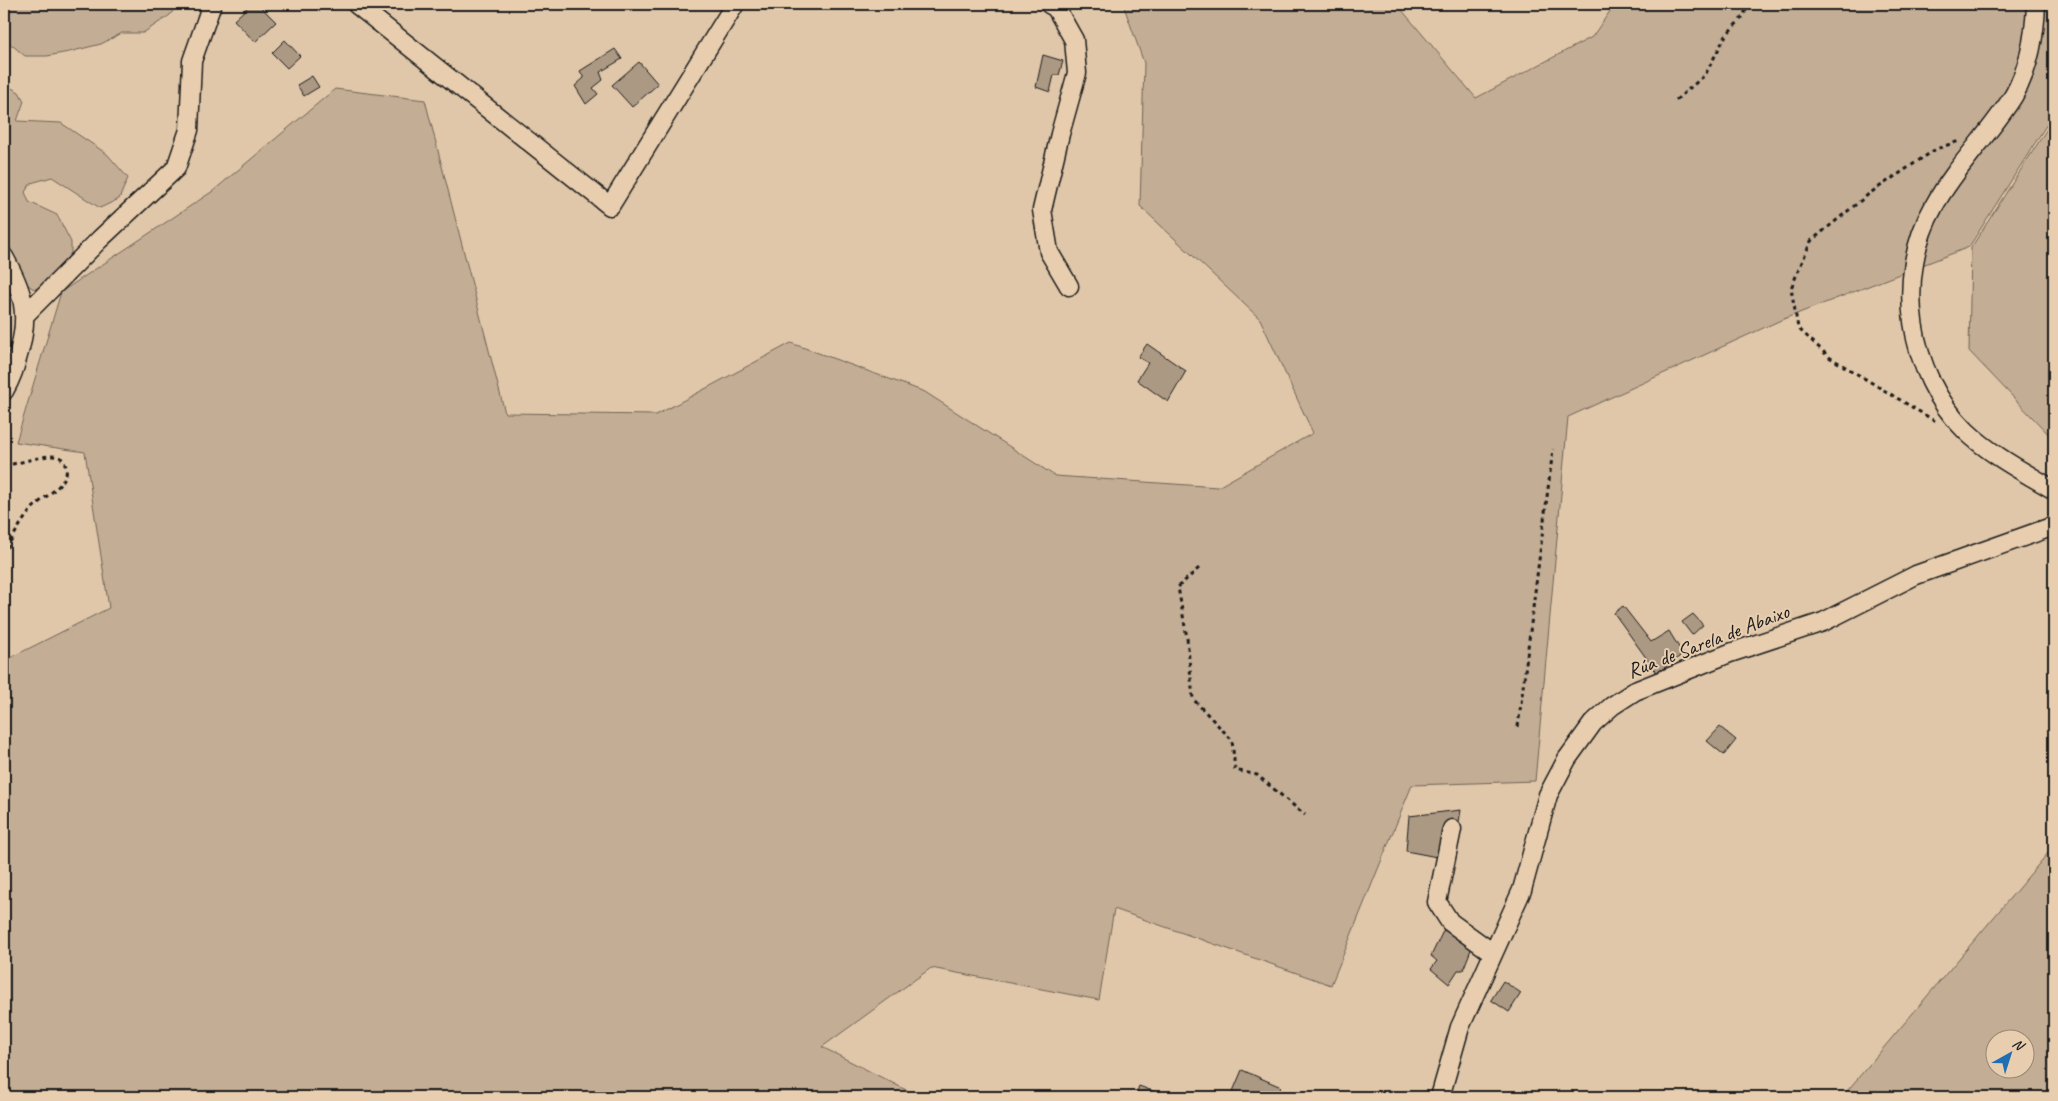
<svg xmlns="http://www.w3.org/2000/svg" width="2058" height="1101" viewBox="0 0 2058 1101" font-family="Caveat,sans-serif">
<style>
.green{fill:#c3ad95;stroke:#706458;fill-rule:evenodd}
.building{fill:#ac9984;stroke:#1c1c1c}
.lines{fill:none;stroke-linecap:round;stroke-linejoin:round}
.minor-casing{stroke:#1c1c1c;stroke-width:21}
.path{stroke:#1c1c1c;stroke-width:3;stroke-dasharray:4 4;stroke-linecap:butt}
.minor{stroke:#e8ceaf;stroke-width:18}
.labels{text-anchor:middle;stroke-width:4;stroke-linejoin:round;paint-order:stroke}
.street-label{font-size:21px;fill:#1c1c1c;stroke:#e8ceaf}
</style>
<rect width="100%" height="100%" fill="#e0c7a9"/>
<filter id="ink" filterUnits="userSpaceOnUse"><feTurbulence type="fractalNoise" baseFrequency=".02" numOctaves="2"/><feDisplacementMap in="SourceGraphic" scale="10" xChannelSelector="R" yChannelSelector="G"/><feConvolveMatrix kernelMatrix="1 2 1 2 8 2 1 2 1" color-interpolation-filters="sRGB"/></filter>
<g filter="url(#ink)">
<!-- green -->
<path class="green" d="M10,4H178L170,15L143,33H122L101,44L69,52L47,56H25L6,40L4,26Z
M1123,4H1401V9L1476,98L1592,37L1615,4H2054V113L1969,247L1781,320L1568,417L1535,781L1412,785L1331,985L1114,909L1099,1000L931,968L822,1047L920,1097H4V661L109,608L85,452L16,442L61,292L213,191L335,89L425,100L505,413L656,415L791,343L925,392L1055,476L1218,487L1313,433L1260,319L1140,206L1144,63Z
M4,84L19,92L24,101L17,121L61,123L107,154L128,178L119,199L100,208L52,177L31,183L25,192L29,202L57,215L71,242V253L45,287L34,289L25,283L4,234Z
M2054,118V440L1969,351L1971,248Z
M2054,846V1097H1842ZM2026,1038V1068H1996V1038Z"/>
<!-- building -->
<path class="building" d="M251,4H258L276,22L255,42L234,20Z
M285,40L300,56L287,68L272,53Z
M615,49L622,59L600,72L603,80L593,88L598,94L586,104L575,86L584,78L580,71Z
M1043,55L1063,61L1059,75H1054L1050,92L1036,87Z
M639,62L658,84L632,107L612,85Z
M312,76L319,87L304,96L297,85Z
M1147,344L1186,371L1168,402L1137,380L1148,363L1138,357Z
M1623,606L1651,642L1669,631L1683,654L1657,673L1614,613Z
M1693,614L1703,625L1692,635L1682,622Z
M1720,727L1736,740L1724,755L1707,741Z
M1461,810L1458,828L1442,858L1406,851L1409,816Z
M1445,927L1474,942L1463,970H1458L1449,984L1431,969L1437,961L1431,956Z
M1503,981L1521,993L1509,1012L1491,1000Z
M1242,1070L1281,1087L1277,1097L1231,1096Z
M1139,1086L1169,1097H1135Z"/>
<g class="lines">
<defs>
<path id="minor" d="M356,4L610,206L735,4
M1049,4L1056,8L1074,40L1077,73L1060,134L1042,210L1049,252L1069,286
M2036,4C2035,34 2029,68 2014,95C1990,134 1956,166 1934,206C1894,276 1908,374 1966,431C1991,455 2024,472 2054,490
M4,257C23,291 30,313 19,352C15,366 12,378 4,391
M26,314L100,239L176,168L189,130L192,61L212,4
M1452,829L1437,902L1450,922L1493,953
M1440,1097L1460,1027L1522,890L1548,795L1567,759L1593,723L1612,706L1635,691L1730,653L1823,622L1916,575L2054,526"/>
</defs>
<!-- minor casing -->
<use href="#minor" class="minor-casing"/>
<!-- path -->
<path class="path" d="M1676,100L1705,75L1726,35L1742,18L1749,4
M1935,421L1829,357L1798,328L1791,288L1811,241L1870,193L1936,149L1959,141
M4,465C19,465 49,451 61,458C80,480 44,495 32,509C21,521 13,538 4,552
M1199,568L1178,587L1187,638L1193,699L1232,740L1235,770L1257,775L1305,815
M1518,727L1553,449"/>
<!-- minor -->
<use href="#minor" class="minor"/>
</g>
</g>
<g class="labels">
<!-- street labels -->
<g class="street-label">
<text transform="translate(1708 641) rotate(-21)" y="7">Rúa de Sarela de Abaixo</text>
</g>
</g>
<!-- margin -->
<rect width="2058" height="1101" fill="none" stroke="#e8ceaf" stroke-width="20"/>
<rect x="10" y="10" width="2038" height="1081" fill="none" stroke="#1c1c1c" stroke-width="2" filter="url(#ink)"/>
<!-- north arrow -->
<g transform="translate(2010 1054) rotate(39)"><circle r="24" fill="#e8ceaf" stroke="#968774"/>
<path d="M0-4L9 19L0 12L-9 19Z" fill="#1f6fb2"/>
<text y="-8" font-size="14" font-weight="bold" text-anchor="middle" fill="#1c1c1c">N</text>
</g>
</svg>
